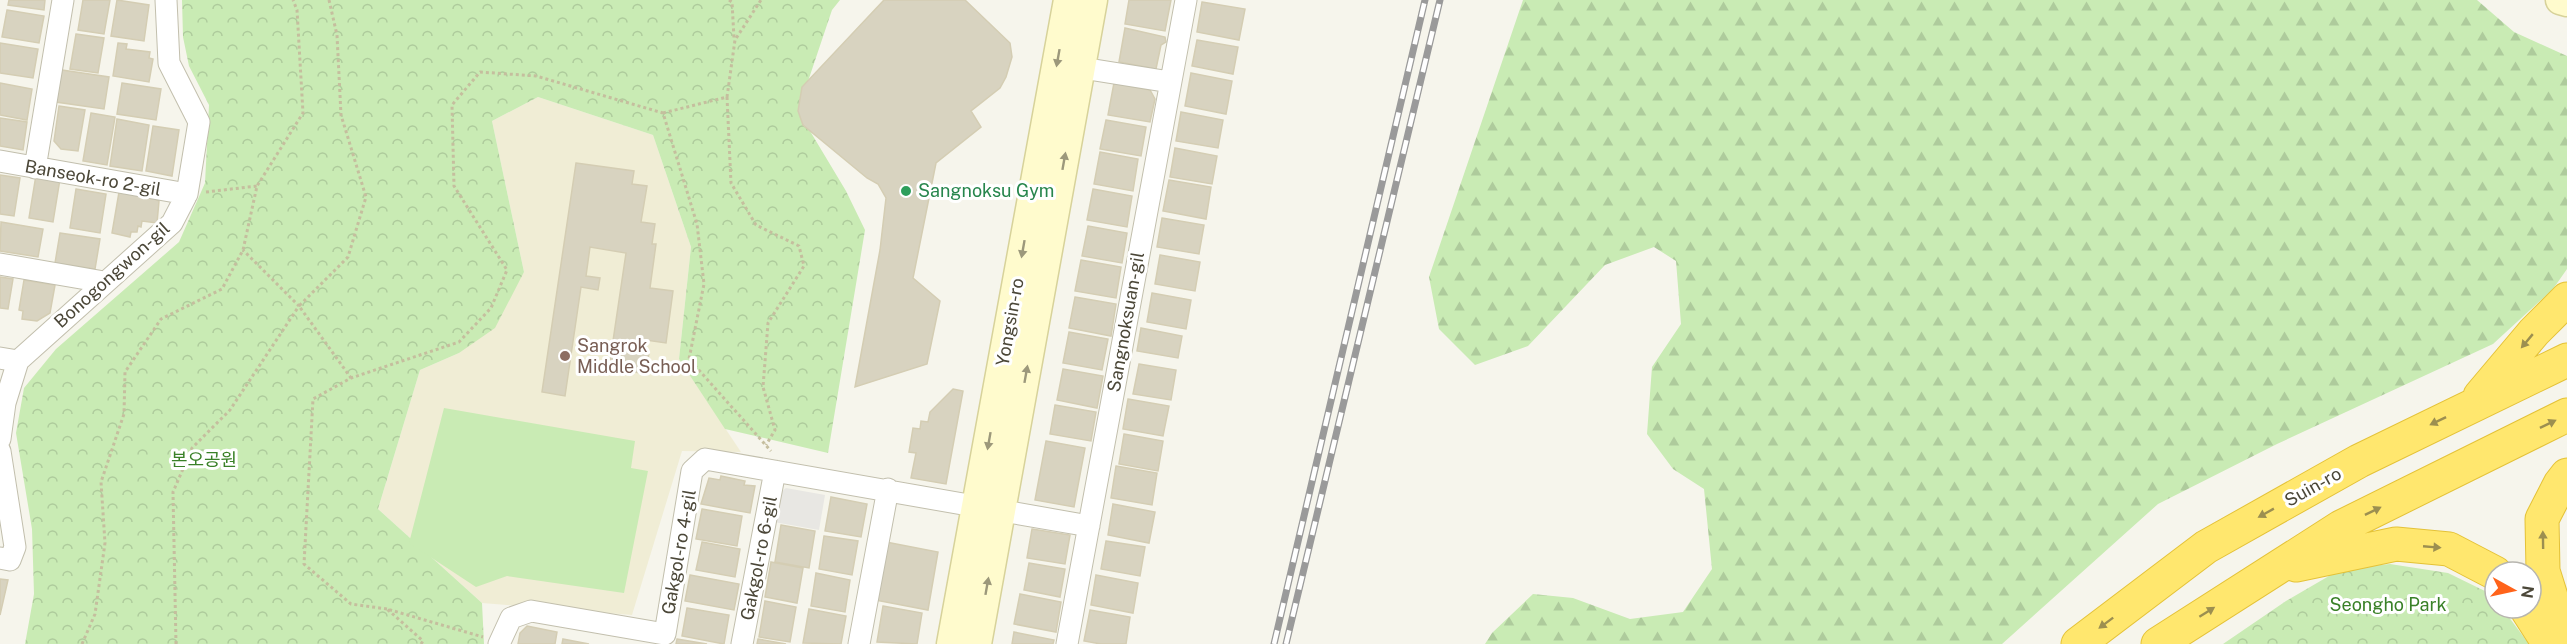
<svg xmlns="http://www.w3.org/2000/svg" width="2567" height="644" viewBox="0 0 2567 644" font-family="'Public Sans','Noto Sans KR',sans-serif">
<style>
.education{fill:#f0edd5}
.forest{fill:url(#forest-firs)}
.park{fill:url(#park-crowns)}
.pitch{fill:#c9ebb4}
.parking{fill:#e8e7e3}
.building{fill:#d8d3c0;stroke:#d4cdb3;stroke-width:1.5}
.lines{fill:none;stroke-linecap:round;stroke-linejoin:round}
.street-casing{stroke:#c2bfad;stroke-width:23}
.secondary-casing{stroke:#d7d29a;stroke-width:31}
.highway-casing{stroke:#e4c238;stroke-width:35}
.path{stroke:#c5be9e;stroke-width:3;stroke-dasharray:3 3;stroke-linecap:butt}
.street{stroke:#fff;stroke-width:21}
.secondary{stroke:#fffbcd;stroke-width:28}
.highway{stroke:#ffe76e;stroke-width:33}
.rail-casing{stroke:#9a9a9a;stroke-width:7}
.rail{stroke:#fff;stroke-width:4.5;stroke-dasharray:14;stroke-linecap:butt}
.oneway{fill:#9c987b}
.oneway2{fill:#9c8f50}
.leisure-dot{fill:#2e9e5b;stroke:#fff;stroke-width:2}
.education-dot{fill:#8d6e63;stroke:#fff;stroke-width:2}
.labels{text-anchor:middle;stroke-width:6;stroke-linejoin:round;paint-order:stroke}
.street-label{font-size:18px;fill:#4b4738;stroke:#fff}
.leisure-label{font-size:18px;fill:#27864d;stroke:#fff;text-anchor:start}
.education-label{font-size:18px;fill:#785e54;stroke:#fff;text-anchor:start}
.park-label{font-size:18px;fill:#3a8128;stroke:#fff}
</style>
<defs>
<pattern id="forest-firs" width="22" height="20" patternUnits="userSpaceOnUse" patternTransform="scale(1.5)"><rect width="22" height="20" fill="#c9ebb4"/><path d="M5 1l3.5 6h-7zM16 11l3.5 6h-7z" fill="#aecb9c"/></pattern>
<pattern id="park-crowns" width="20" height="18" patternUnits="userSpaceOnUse" patternTransform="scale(1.5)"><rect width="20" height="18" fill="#c9ebb4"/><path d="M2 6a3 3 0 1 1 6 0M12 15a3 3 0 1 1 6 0" fill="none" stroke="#aecb9c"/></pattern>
</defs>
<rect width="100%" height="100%" fill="#f6f5ec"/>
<!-- education -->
<path class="education" d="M538,97L653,135L691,247L679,359L741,452L682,451L632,615L482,603L378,509L420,370L459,353L524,272L492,121Z"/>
<!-- forest -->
<path class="forest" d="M1523,0H2477L2514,32L2567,56V269L2553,289L2493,344L2277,444L2158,504L2002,644H1485L1492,633L1533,594L1573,598L1630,619L1683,612L1712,569L1704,489L1673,469L1647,434L1652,367L1681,324L1676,261L1654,247L1605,265L1528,346L1475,365L1439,329L1429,277Z"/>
<!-- park -->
<path class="park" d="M182,0H840L832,10L798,111L846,191L865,230L828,453L725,429L679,359L691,247L653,135L538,97L492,121L524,272L495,328L459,353L420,370L378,509L482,603L484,644H25L34,594L32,529L16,433L24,388L56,349L179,242L205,183L209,105L189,66L183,37Z
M2390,564L2448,573L2491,594L2495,600V608H2502L2529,644H2223L2286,601L2341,569Z"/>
<!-- pitch -->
<path class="pitch" d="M444,408L635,441L631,468L648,471L624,593L507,576L476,587L409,543Z"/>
<!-- parking -->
<path class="parking" d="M786,488L825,495L819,530L774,522L779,494Z"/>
<!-- building -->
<path class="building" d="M9,0H45L44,10L8,5Z
M83,0H110L104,34L78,30Z
M117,0L149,5L144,41L111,36Z
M884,0H965L1010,43L1012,57L1006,77L1000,88L971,111L981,127L936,163L913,278L940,301L927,364L855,387L880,250L886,198L878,184L867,178L803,125L798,111L802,87Z
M1129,0H1171L1165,31L1125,24Z
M1202,2L1245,9L1239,40L1197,32Z
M7,10L44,16L39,43L2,37Z
M1125,28L1165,37L1166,42L1161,45L1156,69L1119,62Z
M76,34L104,38L98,73L70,69Z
M1197,40L1238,47L1233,74L1192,66Z
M0,43L38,49L33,78L0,73Z
M118,43L127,44L126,49L150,52L149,58L153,59L149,82L113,76Z
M62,70L109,77L104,109L56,102Z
M1191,73L1232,81L1226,114L1185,106Z
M0,83L32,89L27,120L0,115Z
M122,83L161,89L156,120L117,114Z
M1114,83L1150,90L1155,99L1150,122L1108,115Z
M59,106L85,110L78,151L61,149L54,141Z
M1181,112L1223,120L1218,148L1176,141Z
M91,113L115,117L107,165L83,161Z
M0,118L27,122L23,150L0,146Z
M117,119L149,125L142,171L110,166Z
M1106,120L1146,127L1141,156L1100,149Z
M153,126L179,130L172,176L146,171Z
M1175,148L1217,156L1212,184L1170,177Z
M1100,152L1138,159L1133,191L1094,184Z
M576,163L634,171L632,184L647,186L641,222L655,224L652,244H656L650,288L673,291L666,343L639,339L638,350L649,352L646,374L609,368L626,253L590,247L586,276L600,278L598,290L581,287L565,396L542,392Z
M0,175L20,178L14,216L0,214Z
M36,175L60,179L53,222L29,218Z
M1169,180L1211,187L1206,219L1163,211Z
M76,189L106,194L100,233L70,228Z
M1093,189L1132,196L1127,227L1087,220Z
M119,192L153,198L159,201L157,223L142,221L141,227L138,226L137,232H131L130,237L112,233Z
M1162,218L1204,225L1199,254L1157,247Z
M1,222L43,229L38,257L0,251Z
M1088,226L1127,233L1122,263L1082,256Z
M60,233L100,239L95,269L55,263Z
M1160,255L1200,262L1195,291L1155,284Z
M1081,260L1121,267L1116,298L1075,291Z
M0,277L13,279L8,309L0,308Z
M24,280L55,285L50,313L37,321L22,319L23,311L19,310Z
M1152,293L1191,300L1186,329L1147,322Z
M1075,297L1116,304L1111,336L1069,328Z
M1141,328L1182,336L1178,358L1137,351Z
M1069,332L1108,339L1102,370L1063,363Z
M1139,364L1176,370L1171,400L1133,394Z
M1063,369L1103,376L1097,408L1057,400Z
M953,389L963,391L946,484L911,478L916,453L909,452L913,428L920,429L921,421L928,422L930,412Z
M1128,399L1169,406L1163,436L1123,429Z
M1055,405L1096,412L1091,441L1050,434Z
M1124,434L1163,441L1158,471L1119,464Z
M1046,441L1085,448L1074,507L1035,500Z
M1116,466L1157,473L1152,505L1111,498Z
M721,476L745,481L744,485L755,486L750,513L701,504L709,478L720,480Z
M831,497L867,504L861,537L825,531Z
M1113,504L1155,512L1149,543L1108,535Z
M702,509L742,516L737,546L696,539Z
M781,525L815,531L809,568L775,562Z
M1032,529L1070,535L1065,564L1027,558Z
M824,536L858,541L852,575L819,569Z
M1106,541L1145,547L1140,576L1101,569Z
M702,542L740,549L735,577L696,570Z
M886,542L938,552L928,610L875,600Z
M771,562L803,568L797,603L765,597Z
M1029,563L1065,569L1060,597L1024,590Z
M816,573L850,580L845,612L811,606Z
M690,575L739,584L734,610L685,601Z
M1096,575L1138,583L1133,613L1091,605Z
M0,579L8,580L0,615Z
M1020,594L1061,602L1056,632L1014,624Z
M765,601L796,607L790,642L759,637Z
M883,606L922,613L917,644L877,642Z
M687,608L729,615L724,644L682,636Z
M809,609L846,616L841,644L803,643Z
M1090,610L1130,617L1126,644H1101L1084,641Z
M527,626L557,632L555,644H518L520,633Z
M1014,632L1054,640L1053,644H1012Z
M563,639L589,644H562Z
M677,639L707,644H676Z
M758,639L786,644H757Z"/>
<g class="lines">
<defs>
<path id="street" d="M1082,68L1170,82
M0,161L187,194
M35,168L63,0
M0,264L104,282
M0,358L18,361
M0,439L5,403L18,361L172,223L187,194L199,122L169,63L166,0
M0,451L15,547L10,560L0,558
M499,644L511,618L531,611L665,634L692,471L705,459L1089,526
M742,644L775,471
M859,644L888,489
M1067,644L1186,0"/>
<path id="secondary" d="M2560,0L2567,2
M951,644L1068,0
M977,644L1093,0"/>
<path id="highway" d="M2480,396L2534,332L2567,299
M2567,475L2560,484L2542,519L2543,571L2559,622L2567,635
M2296,565L2396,544L2449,549L2495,573
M2526,608L2549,644
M2078,644L2206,547L2359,461L2567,360
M2158,644L2341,527L2567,415"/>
</defs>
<!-- street casing -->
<use href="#street" class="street-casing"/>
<!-- secondary casing -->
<use href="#secondary" class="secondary-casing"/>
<!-- highway casing -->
<use href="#highway" class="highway-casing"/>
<!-- path -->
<path class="path" d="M329,0L337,35L341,115L366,197L348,257L299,306L351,378
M729,0L732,2L734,38
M727,97L735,40L761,0
M663,113L727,97L731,183L756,225L799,246L804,266L768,323L763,387L775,430L766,445
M206,192L257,186
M387,609L351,604L304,564L313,399L351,378L459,342L491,308L507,270L454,186L452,105L480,72L536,76L663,113L697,224L704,284L689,359L771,451
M82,644L95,614L105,543L101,482L124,414L125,372L161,319L222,289L243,250L257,186L303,113L297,10L293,0
M176,644L173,492L192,448L230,410L299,306L243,250
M421,644L423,641L387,609L483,637"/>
<!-- street -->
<use href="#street" class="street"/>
<!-- secondary -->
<use href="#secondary" class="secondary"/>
<!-- highway -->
<use href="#highway" class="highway"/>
<defs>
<path id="rail" d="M1274,644L1425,0
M1286,644L1440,0"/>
</defs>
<!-- rail casing -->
<use href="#rail" class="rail-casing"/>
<!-- rail -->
<use href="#rail" class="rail"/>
</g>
<!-- one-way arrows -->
<defs><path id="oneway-solid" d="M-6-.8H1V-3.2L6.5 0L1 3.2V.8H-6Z" transform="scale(1.5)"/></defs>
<g class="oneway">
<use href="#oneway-solid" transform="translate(1058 58) rotate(100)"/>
<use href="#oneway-solid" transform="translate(1064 161) rotate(-80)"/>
<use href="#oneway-solid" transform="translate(1023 249) rotate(100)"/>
<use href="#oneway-solid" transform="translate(1026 374) rotate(-80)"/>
<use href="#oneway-solid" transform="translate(989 441) rotate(100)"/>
<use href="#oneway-solid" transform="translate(987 586) rotate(-80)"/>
</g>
<g class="oneway2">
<use href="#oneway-solid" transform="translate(2527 341) rotate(130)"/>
<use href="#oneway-solid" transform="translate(2438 421) rotate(154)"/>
<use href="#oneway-solid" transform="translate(2548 424) rotate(-26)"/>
<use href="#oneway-solid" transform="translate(2373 511) rotate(-26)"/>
<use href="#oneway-solid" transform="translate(2266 513) rotate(151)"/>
<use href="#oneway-solid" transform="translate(2543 540) rotate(-91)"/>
<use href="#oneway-solid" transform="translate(2432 547) rotate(5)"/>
<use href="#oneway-solid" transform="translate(2207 612) rotate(-32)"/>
<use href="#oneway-solid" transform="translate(2106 623) rotate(143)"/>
</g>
<!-- markers -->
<circle class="leisure-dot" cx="906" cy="191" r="6"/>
<circle class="education-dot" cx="565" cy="356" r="6"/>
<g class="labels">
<!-- street labels -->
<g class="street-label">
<text transform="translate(93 178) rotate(10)" y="6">Banseok-ro 2-gil</text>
<text transform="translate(112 275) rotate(-42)" y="6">Bonogongwon-gil</text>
<text transform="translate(1010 322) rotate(-80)" y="6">Yongsin-ro</text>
<text transform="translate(1126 322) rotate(-80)" y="6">Sangnoksuan-gil</text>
<text transform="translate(2313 487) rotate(-29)" y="6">Suin-ro</text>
<text transform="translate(679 552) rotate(-80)" y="6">Gakgol-ro 4-gil</text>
<text transform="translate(759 558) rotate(-79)" y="6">Gakgol-ro 6-gil</text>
</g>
<!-- leisure labels -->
<g class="leisure-label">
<text x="918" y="197">Sangnoksu Gym</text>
</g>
<!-- education labels -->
<g class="education-label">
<text x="577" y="352">Sangrok<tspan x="577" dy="21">Middle School</tspan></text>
</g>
<!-- park labels -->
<g class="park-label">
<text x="204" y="466">본오공원</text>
<text x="2388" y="611">Seongho Park</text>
</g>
</g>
<!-- north arrow -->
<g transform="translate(2513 590) rotate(98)"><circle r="28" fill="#ffffff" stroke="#b7b5af" stroke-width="1.5"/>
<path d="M0-4.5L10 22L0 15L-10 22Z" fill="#ff631a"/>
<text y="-9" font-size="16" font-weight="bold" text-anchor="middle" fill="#4b4738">N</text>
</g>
</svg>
